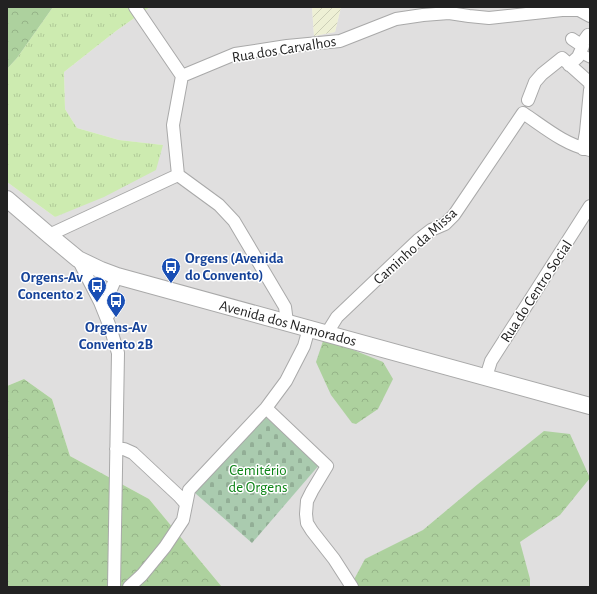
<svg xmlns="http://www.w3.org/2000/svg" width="597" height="594" viewBox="0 0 597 594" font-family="'Alegreya Sans',sans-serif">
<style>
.residential{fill:#e0dfdf}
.farmland{fill:url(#farmland-furrows)}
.grass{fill:url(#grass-tufts)}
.forest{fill:url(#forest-crowns)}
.cemetery{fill:url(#cemetery-stones)}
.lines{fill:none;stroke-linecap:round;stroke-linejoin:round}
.pedestrian-casing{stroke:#a9a9a9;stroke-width:11}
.minor-casing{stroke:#a9a9a9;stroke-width:14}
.tertiary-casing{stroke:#a9a9a9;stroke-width:18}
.pedestrian{stroke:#fff;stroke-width:9}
.minor{stroke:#fff;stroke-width:12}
.tertiary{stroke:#fff;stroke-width:16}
.labels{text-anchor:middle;stroke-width:3;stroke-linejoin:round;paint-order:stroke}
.street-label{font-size:15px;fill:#222;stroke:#fff}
.transit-label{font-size:15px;font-weight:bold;fill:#164399;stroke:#fff;text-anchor:start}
.park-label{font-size:15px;fill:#0c8416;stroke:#fff}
</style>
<defs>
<pattern id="farmland-furrows" width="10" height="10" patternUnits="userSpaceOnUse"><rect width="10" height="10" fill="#eef0d5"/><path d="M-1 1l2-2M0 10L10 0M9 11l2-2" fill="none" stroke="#ccceb7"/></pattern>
<pattern id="grass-tufts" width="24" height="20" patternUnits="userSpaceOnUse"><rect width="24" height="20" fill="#cdebb0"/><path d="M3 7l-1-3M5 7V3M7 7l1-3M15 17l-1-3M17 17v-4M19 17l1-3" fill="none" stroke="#b0c997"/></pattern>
<pattern id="forest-crowns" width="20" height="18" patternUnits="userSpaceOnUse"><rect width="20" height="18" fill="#add19e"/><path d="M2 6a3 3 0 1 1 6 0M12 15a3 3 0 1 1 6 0" fill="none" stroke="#95b388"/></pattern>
<pattern id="cemetery-stones" width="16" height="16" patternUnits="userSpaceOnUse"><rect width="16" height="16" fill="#aacbaf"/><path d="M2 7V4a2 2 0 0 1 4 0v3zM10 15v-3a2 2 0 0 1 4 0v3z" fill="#92ae96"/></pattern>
</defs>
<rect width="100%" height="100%" fill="#f2efe9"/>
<!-- residential -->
<path class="residential" d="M150,7H312L314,36L335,32L341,7H590V587H222L149,499L70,456L52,399L24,379L7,386V182L55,217L162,145L119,140L77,128L65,109L64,72L116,31Z"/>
<!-- farmland -->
<path class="farmland" d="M312,7H341L335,32L314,36Z"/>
<!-- grass -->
<path class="grass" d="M53,7H150L116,31L64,72L65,109L77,128L119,140L163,145L156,170L104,197L55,217L7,182V69L17,58Z"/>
<!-- forest -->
<path class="forest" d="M7,7H53L17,58L7,69Z
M324,338L383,362L393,379L378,409L356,424L352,423L331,395L316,362Z
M24,379L52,399L70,456L149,499L222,587H7V386Z
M544,431L570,434L590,478L560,515L520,542L530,579V587H350L365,559L423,530L478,484Z"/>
<!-- cemetery -->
<path class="cemetery" d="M263,415L320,464L252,543L195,493Z"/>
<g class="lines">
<defs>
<path id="pedestrian" d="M580,53L590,58"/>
<path id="minor" d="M135,7L182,76
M572,39L581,45L588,35L590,36
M569,65L578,57L583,46L581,45
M182,76L235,54L287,46L340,41L396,19L423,15L449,13L469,16L489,18L562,10H579L590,16
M528,100L535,82L542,74L562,58L590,83V85
M583,149L586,132L590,90
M178,175L219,205L234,221L285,307L287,322
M178,175L173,125L182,76
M49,235L178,175
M78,259L100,302L110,327L118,353L114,587
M109,314C108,296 109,292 117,276
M327,333L337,317L418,240L431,230L445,224L454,215L523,113C544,127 565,145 590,150
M486,377L491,361L590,206
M266,408L327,466L312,491L307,501L306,514L307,523L312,531L334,559L352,587
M116,449H124L133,453L179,496L186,504
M129,587L142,575L165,547L183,520L189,490L266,408L286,381L304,346L309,328"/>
<path id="tertiary" d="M7,199L49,235L78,259L101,270L117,276L590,406"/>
</defs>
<!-- pedestrian casing -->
<use href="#pedestrian" class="pedestrian-casing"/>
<!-- minor casing -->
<use href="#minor" class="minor-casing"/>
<!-- tertiary casing -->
<use href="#tertiary" class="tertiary-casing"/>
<!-- pedestrian -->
<use href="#pedestrian" class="pedestrian"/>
<!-- minor -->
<use href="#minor" class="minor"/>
<!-- tertiary -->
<use href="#tertiary" class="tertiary"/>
</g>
<!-- icons -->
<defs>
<symbol id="bus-pin" viewBox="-11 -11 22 30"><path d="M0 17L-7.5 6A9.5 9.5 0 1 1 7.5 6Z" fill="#1a4fb4" stroke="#fff"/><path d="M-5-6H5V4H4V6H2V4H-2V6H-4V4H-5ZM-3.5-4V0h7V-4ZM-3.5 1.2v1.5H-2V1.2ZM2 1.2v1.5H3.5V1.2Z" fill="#fff"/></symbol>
</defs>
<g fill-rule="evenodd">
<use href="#bus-pin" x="160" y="256" width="22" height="30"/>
<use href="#bus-pin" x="86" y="275" width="22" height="30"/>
<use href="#bus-pin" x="105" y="290" width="22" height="30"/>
</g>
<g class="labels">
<!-- street labels -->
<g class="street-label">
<text transform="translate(284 49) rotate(-9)" y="5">Rua dos Carvalhos</text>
<text transform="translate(415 246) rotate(-42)" y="5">Caminho da Missa</text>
<text transform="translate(536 291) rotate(-57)" y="5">Rua do Centro Social</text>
<text transform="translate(288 323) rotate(15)" y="5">Avenida dos Namorados</text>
</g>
<!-- transit labels -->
<g class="transit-label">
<text x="185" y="263">Orgens (Avenida<tspan x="185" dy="17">do Convento)</tspan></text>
<text x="83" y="282" text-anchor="end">Orgens-Av<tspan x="83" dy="17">Concento 2</tspan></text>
<text x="116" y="332" text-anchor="middle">Orgens-Av<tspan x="116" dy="17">Convento 2B</tspan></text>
</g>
<!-- park labels -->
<g class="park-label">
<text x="258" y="475">Cemitério<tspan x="258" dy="17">de Orgens</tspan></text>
</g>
</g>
<!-- border -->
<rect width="597" height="594" fill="none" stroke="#222222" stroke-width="16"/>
</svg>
